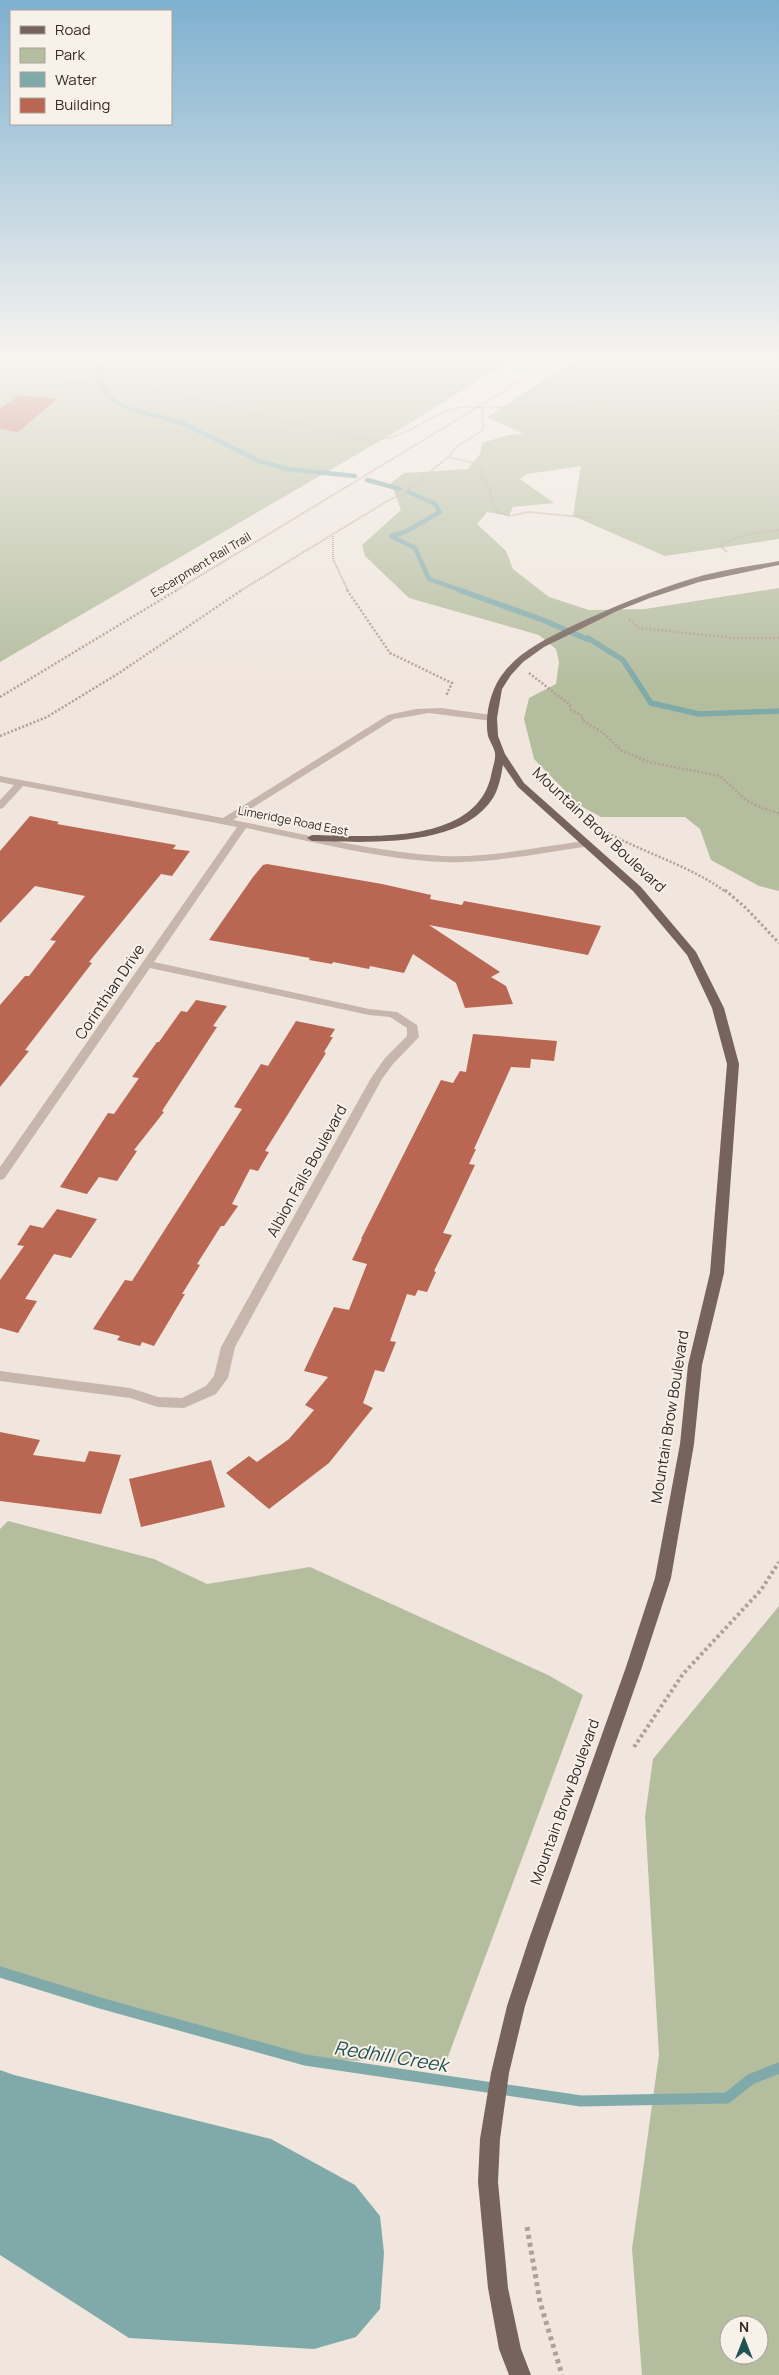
<svg xmlns="http://www.w3.org/2000/svg" width="779" height="2375" viewBox="0 0 779 2375" font-family="Manrope,sans-serif">
<style>
.green{fill:#b5bd9f;fill-rule:evenodd}
.water{fill:#80aaa9}
.lines{fill:none;stroke-linecap:round;stroke-linejoin:round}
.stream-far2{stroke:#80aaa9;stroke-width:4.5}
.stream-far1{stroke:#80aaa9;stroke-width:5.5}
.stream{stroke:#80aaa9;stroke-width:11}
.building{fill:#b96652}
.path-far4{stroke:#b2a095;stroke-width:2;stroke-dasharray:1 1;stroke-linecap:butt}
.path-far3{stroke:#b2a095;stroke-width:2.5;stroke-dasharray:2 2;stroke-linecap:butt}
.path-far2{stroke:#b2a095;stroke-width:3;stroke-dasharray:2.5 2.5;stroke-linecap:butt}
.path-far1{stroke:#b2a095;stroke-width:4;stroke-dasharray:3 3;stroke-linecap:butt}
.path{stroke:#b2a095;stroke-width:5;stroke-dasharray:4 4;stroke-linecap:butt}
.minor{fill:#c7b6ab;fill-rule:evenodd}
.major{fill:#75635c;fill-rule:evenodd}
.labels{text-anchor:middle;stroke-width:4;stroke-linejoin:round;paint-order:stroke}
.far-street-label{font-size:12px;fill:#352c29;stroke:#f8f1ea}
.street-label{font-size:15px;fill:#352c29;stroke:#f8f1ea}
.near-water-label{font-size:19px;font-style:italic;fill:#235252;stroke:#f8f1ea}
</style>
<rect width="100%" height="100%" fill="#f0e6de"/>
<!-- green -->
<path class="green" d="M0,354H521L404,427L0,662Z
M583,354H779V539L665,556L573,516L581,466L527,474L520,479L554,503L513,507L509,516L487,512L477,524L506,551L513,569L549,597L589,610L645,609L779,588V891L759,886L711,860L700,829L685,817H601L579,805L534,759L524,719L529,698L556,684L559,662L556,649L539,635L409,598L365,556L362,545L401,510L391,483L404,473L468,469L480,454L482,443L508,435L524,434L487,417Z
M8,1521L154,1559L207,1584L310,1567L548,1675L583,1695L446,2062L305,2060L100,2003L0,1972V1529Z
M779,1606V2375H642L632,2249L659,2055L645,1817L653,1759ZM729,2325H759V2355H729Z"/>
<!-- water -->
<path class="water" d="M0,2070L14,2075L271,2139L355,2185L380,2216L384,2253L380,2309L356,2337L314,2349L129,2338L0,2255Z"/>
<g class="lines">
<!-- stream-far2 -->
<path class="stream-far2" d="M102,376L103,354
M102,381L105,393L117,403L134,410L182,423L259,461L287,469L355,476
M367,480L400,489
M409,492L435,504L440,512L405,532L391,536L415,548L429,579L463,591"/>
<!-- stream-far1 -->
<path class="stream-far1" d="M459,590L543,620L589,640L588,638L623,660L651,703L699,714L779,711"/>
<!-- stream -->
<path class="stream" d="M0,1972L100,2003L305,2060L581,2101L727,2098L751,2079L779,2068"/>
</g>
<!-- building -->
<path class="building" d="M18,395L57,399L18,432L0,429V409Z
M30,816L59,822L57,824L176,845L173,849L190,851L172,876L161,874L89,962L92,963L25,1050L29,1051L0,1087V1005L25,976H29L56,941L50,940L85,896L35,886L0,923V851Z
M267,864L382,884L431,895L430,899L462,905L464,901L601,926L588,955L429,925L500,972L491,977L506,986L513,1004L465,1008L456,983L413,954L404,973L370,966L369,969L333,962L332,964L309,960L310,958L209,940L253,877L263,865Z
M196,1000L227,1006L213,1026L217,1027L162,1111L164,1112L134,1150L137,1151L117,1181L99,1177L87,1194L60,1187L108,1113L114,1114L139,1078L132,1077L157,1042H159L181,1011L187,1012Z
M296,1021L335,1029L330,1037H333L324,1052L326,1053L265,1151L269,1152L258,1171L250,1169L232,1204L238,1206L224,1226H221L197,1264L200,1265L182,1294H185L154,1346L142,1342L140,1346L117,1340L120,1336L93,1329L125,1280L132,1281L242,1109L234,1107L261,1064L268,1066Z
M473,1034L557,1041L554,1061L531,1059L530,1068L511,1067L474,1149H476L469,1164L475,1165L443,1233L452,1235L434,1271L436,1272L427,1292L418,1290L415,1296L407,1294L390,1341L396,1342L384,1372L375,1370L363,1403L373,1408L329,1463L269,1509L226,1473L249,1456L257,1462L289,1439L314,1410L305,1405L328,1377L304,1371L334,1307L349,1310L367,1264L352,1260L362,1239H361L441,1080L453,1083L460,1071L466,1072Z
M57,1209L97,1219L71,1258L54,1254L25,1299L37,1301L18,1333L0,1328V1280L24,1246L17,1245L30,1225L43,1228Z
M0,1432L40,1440L33,1455L85,1462L89,1451L121,1455L101,1514L0,1501Z
M211,1460L225,1507L141,1527L129,1479Z"/>
<g class="lines">
<!-- path-far4 -->
<path class="path-far4" d="M118,378L153,373L162,369
M67,382L117,378L142,387L366,440C408,441 424,416 460,407L779,411
M448,457L470,462L483,468L481,477L489,487L494,506L499,512L509,516L529,512L591,518
M333,536V559L348,591
M727,552L720,546C738,534 758,532 779,530
M175,591L565,354
M240,591L389,500L403,494L448,457L459,445L483,430V410L479,407"/>
<!-- path-far3 -->
<path class="path-far3" d="M347,590L390,653L452,683L446,696
M629,619L639,628L734,638H779
M529,673L570,705L571,710L583,716L582,720L603,733L622,751L649,762L720,776L746,800L762,808L779,813
M0,697L177,590
M0,736L47,717L119,673L242,590
M594,825C636,851 686,863 726,892"/>
<!-- path-far2 -->
<path class="path-far2" d="M725,890L746,908L779,943"/>
<!-- path-far1 -->
<path class="path-far1" d="M634,1747L683,1674L761,1590L779,1562"/>
<!-- path -->
<path class="path" d="M527,2227L540,2302L562,2375"/>
<!-- minor -->
<path class="minor" d="M441,708L492,715L497,718L492,721L429,713L394,719L233,820C301,833 373,852 443,856C490,858 538,847 584,841L589,844L584,847C538,853 491,864 444,862C380,859 310,841 246,828L154,962L369,1009L397,1012L417,1025L419,1037L393,1064L382,1079L235,1347L228,1378L216,1394L184,1408L158,1407L130,1398L0,1381V1371L130,1388L158,1397L182,1398L206,1386L214,1376L221,1347L371,1078L385,1058L407,1036V1028L390,1017L369,1015L150,968L4,1179L0,1180V1167L237,827L23,786L3,808L0,809V800L14,785L0,782V776L223,818L388,715L416,709Z"/>
<!-- major -->
<path class="major" d="M779,561V565L699,582L650,598L617,611L544,647L523,662L511,675L502,689L497,718L498,736L505,754L524,783L641,887L696,952L724,1008L739,1064L724,1273L702,1365L694,1444L671,1578L642,1667L546,1942L525,2006L509,2073L500,2139L498,2182L508,2288L521,2349L531,2375H509L499,2349L488,2288L478,2182L480,2139L491,2073L507,2006L528,1942L626,1667L655,1578L680,1444L688,1365L710,1273L727,1064L712,1008L687,955L633,891L518,787L503,765C501,776 499,788 493,798C461,849 364,842 312,841L307,838L312,835C367,836 475,846 491,776C492,769 496,760 495,753C494,747 490,742 488,736C484,715 491,687 505,671C522,650 546,639 570,627C610,608 651,591 694,578C721,570 751,566 779,561Z"/>
</g>
<!-- sky -->
<linearGradient id="sky" x2="0" y2="1"><stop stop-color="#7eb0cf"/><stop offset="0.52" stop-color="#f8f4f0"/><stop offset="1" stop-color="#f8f4f0" stop-opacity="0"/></linearGradient>
<rect width="779" height="686" fill="url(#sky)"/>
<g class="labels">
<!-- far-street labels -->
<g class="far-street-label">
<text transform="translate(201 565) rotate(-31)" y="4">Escarpment Rail Trail</text>
<text transform="translate(293 821) rotate(11)" y="4">Limeridge Road East</text>
</g>
<!-- street labels -->
<g class="street-label">
<text transform="translate(599 830) rotate(43)" y="5">Mountain Brow Boulevard</text>
<text transform="translate(110 992) rotate(-56)" y="5">Corinthian Drive</text>
<text transform="translate(307 1171) rotate(-61)" y="5">Albion Falls Boulevard</text>
<text transform="translate(670 1417) rotate(-81)" y="5">Mountain Brow Boulevard</text>
<text transform="translate(565 1802) rotate(-70)" y="5">Mountain Brow Boulevard</text>
</g>
<!-- near-water labels -->
<g class="near-water-label">
<text transform="translate(391 2056) rotate(9)" y="7">Redhill Creek</text>
</g>
</g>
<!-- legend -->
<rect x="10" y="10" width="162" height="115" fill="#f8f1ea" stroke="#aaa29d"/>
<rect x="20" y="26" width="25" height="8" fill="#75635c" stroke="#aaa29d"/>
<text x="55" y="35" font-size="15" fill="#352c29">Road</text>
<rect x="20" y="48" width="25" height="15" fill="#b5bd9f" stroke="#aaa29d"/>
<text x="55" y="60" font-size="15" fill="#352c29">Park</text>
<rect x="20" y="72" width="25" height="15" fill="#80aaa9" stroke="#aaa29d"/>
<text x="55" y="85" font-size="15" fill="#352c29">Water</text>
<rect x="20" y="98" width="25" height="15" fill="#b96652" stroke="#aaa29d"/>
<text x="55" y="110" font-size="15" fill="#352c29">Building</text>
<!-- north arrow -->
<g transform="translate(744 2340)"><circle r="24" fill="#f8f1ea" stroke="#aaa29d"/>
<path d="M0-4L9 19L0 12L-9 19Z" fill="#235252"/>
<text y="-8" font-size="14" font-weight="bold" text-anchor="middle" fill="#352c29">N</text>
</g>
</svg>
